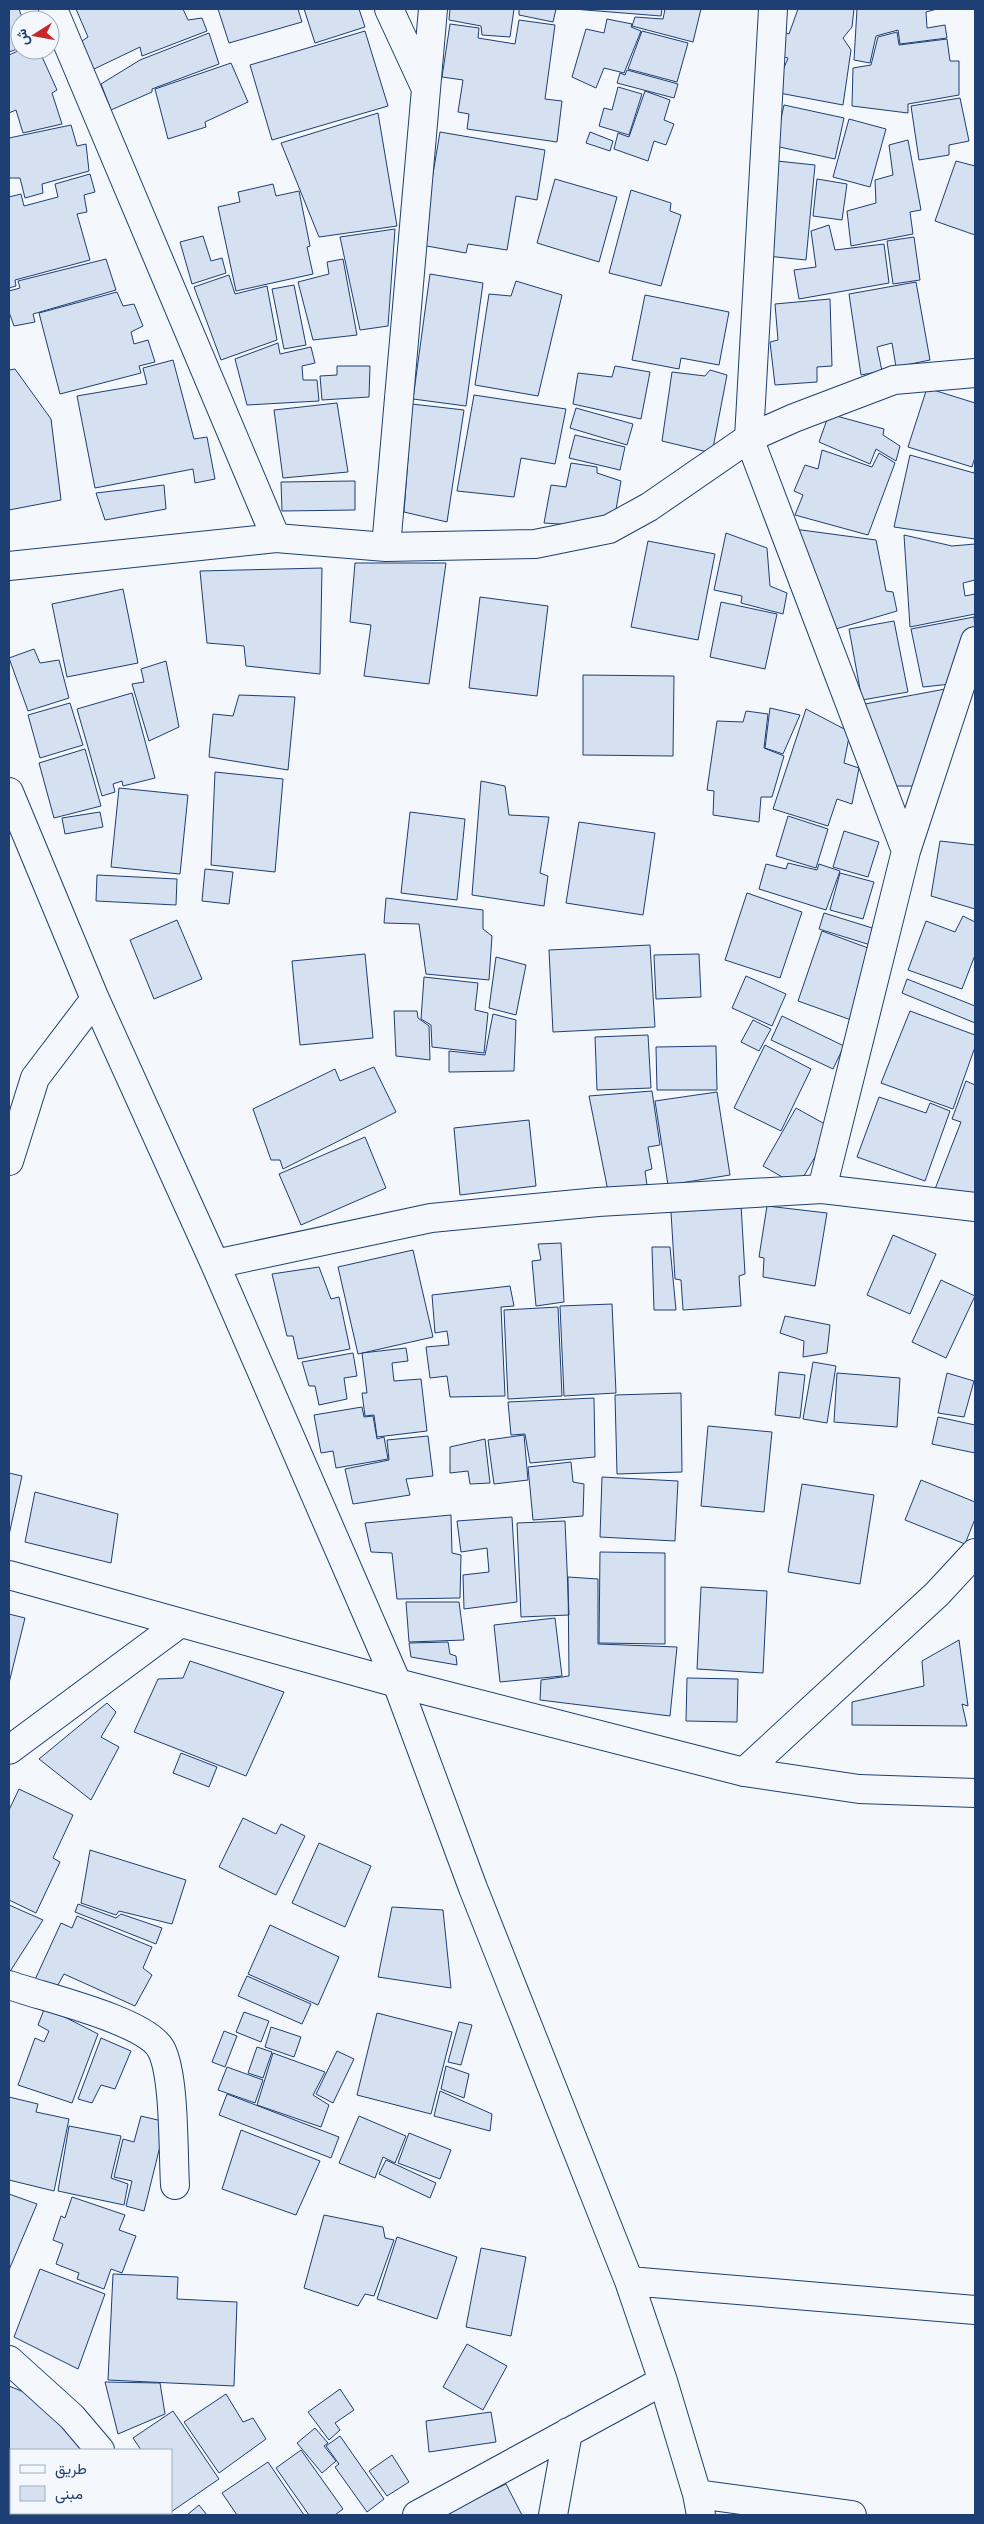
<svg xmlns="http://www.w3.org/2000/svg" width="984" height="2524" viewBox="0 0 984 2524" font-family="'Zilla Slab',Vazirmatn,serif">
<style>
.building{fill:#d5e0f0;stroke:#1d3f73}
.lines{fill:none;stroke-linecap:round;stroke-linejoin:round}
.street-casing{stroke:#1d3f73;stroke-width:30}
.street{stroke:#f4f7fb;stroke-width:28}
</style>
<rect width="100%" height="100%" fill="#f4f7fb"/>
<!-- building -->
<path class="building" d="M9,9H19L23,20H20V48L9,52Z
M76,9H183L188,20L202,18L207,31L142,56L140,47L92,70L82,41L88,37Z
M218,9H298L302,22L229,43Z
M304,9H359L365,27L315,43Z
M450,9H514L510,37L482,35L481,26L449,20Z
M519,9H556L553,22L519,15Z
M573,9H662L661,16Z
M665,9H701L693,42L632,26L635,17L663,19Z
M798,9H854L852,27L843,38L851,50L843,105L774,92L788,58L776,55L780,31L789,34Z
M857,9H937L926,12L927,28L945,25L947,38L900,44L898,30L876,36L870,63L854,60Z
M607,19L632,24L631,27L641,31L624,73L604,68L596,88L572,77L586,29L604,33Z
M519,20L555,25L545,99L562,101L557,142L467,129L469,114L458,112L463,80L442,77L450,24L479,28L478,38L515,44Z
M365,31L388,106L272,140L250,65Z
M642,31L688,43L677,82L628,69Z
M897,32L899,45L947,39L950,61H959V95L908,104V113L852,106L853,68L871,65L878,37Z
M209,33L219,64L152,89V92L111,110L101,84L140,60Z
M20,50H39L57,90L52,93L62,124L23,133L16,110L9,113V55Z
M231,63L248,102L205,122L206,127L168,139L155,89Z
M627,70L678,84L674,98L617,83L620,73L625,75Z
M618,87L642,94L629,135L599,126L604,108L612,110Z
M645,91L670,100L664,120L674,124L666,145L654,141L648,161L614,149L618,133L629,137Z
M960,98L969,141L949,145V155L919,160L911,106Z
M784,105L844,118L835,159L775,146Z
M378,113L397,226L319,237L281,143Z
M849,119L886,129L870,187L833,177Z
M71,125L77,146L86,144L89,171L42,184L43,193L25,198L20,178H9V138Z
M440,132L545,150L537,200L516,196L507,250L468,244L466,253L421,245Z
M590,132L613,141L610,151L586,143Z
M908,140L921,210L910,212L913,234L851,246L847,211L876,203L875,180L893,175L889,145Z
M777,161L815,165L806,260L767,256Z
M956,161L975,166V235L935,221Z
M90,174L95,192L84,195L87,212L77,214L90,260L15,280L16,286L9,288V197L21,194L24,206L58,197L55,184Z
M555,179L617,197L599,262L537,243Z
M817,179L847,184L842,220L813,216Z
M273,184L276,196L299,191L310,246L307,247L313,274L236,291L218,207L240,202L238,192Z
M631,190L671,203L670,211L681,215L661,286L609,273Z
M829,225L835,250L884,244L889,283L799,299L794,270L816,267L811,231Z
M395,229L388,326L360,330L340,237Z
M203,236L211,261L222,258L226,273L192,284L180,242Z
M914,237L920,280L893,284L887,241Z
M106,259L116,290L33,314L35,322L14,326L9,312V291L20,288L18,281Z
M343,259L357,335L313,340L298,282L329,274L327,262Z
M430,274L483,283L466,406L413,399Z
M229,275L235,294L267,286L277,340L221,360L194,287Z
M516,281L562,295L538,396L475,385L489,294L511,296Z
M916,282L930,360L896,367L892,343L877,347L882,371L861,375L849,294Z
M294,285L306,345L284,349L272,289Z
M117,292L123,306L134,304L143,326L131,332L134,344L148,340L155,362L139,366L141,373L60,394L39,313Z
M645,295L729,312L719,365L681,358L679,369L632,360Z
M830,299L832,366L817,367V382L775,385L770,342L778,340L775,304Z
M278,343L280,354L311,347L315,363L302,366L303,380H317L319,401L247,405L235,359Z
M173,360L194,439L207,437L215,479L195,483L193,469L95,488L77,396L147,384L143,368Z
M337,366H370L369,397L322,400L320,376L337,375Z
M615,366L650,372L641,419L573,404L578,373L612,377Z
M15,369L51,419L61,500L9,510V370Z
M710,370L727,375L712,453L662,441L672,372L705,376Z
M927,388L975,403V457L972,467L908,447Z
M474,395L566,409L555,464L521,458L514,497L457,491Z
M337,403L348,472L283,478L274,410Z
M412,404L464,410L447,522L404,512Z
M576,408L633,424L627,445L570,428Z
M829,414L884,429L883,435L900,446L896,461L876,449L870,464L819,442Z
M575,435L625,447L620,470L569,458Z
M822,450L872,467L879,453L895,463L868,535L795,515L803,495L794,491L805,465L818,469Z
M910,455L974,473L975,468V539L894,527Z
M571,463L597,467V473L621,481L615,515L590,526L544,523L551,485L566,487Z
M355,481V510L282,511L281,482Z
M164,485L166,509L105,520L96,493Z
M794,529L876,540L886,591L893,592L897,611L829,631Z
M726,533L767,548L770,586L787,593L783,614L741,603L742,596L714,590Z
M904,535L952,546L975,544V580L963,583L965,596L975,594V614L910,627Z
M648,541L715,554L698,640L631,627Z
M355,563H446L429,684L364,676L371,625L350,622Z
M322,568L320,674L246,666L244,646L207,643L200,571Z
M123,589L138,663L67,677L52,604Z
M480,597L548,606L537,696L469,688Z
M721,602L777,614L765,669L710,657Z
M974,617L975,630L960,683L923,687L911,629Z
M894,621L908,692L862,700L849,629Z
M34,649L40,663L59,660L69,698L28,711L9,658Z
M166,661L179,727L149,741L132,684L144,682L141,669Z
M583,675L674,676L673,756L583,755Z
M956,687L925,786H895L865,704Z
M132,693L155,778L123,786L122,781L113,784L115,792L102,796L77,709Z
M239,695L295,697L288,770L209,757L213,714L233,716Z
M70,703L83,745L40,758L28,715Z
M770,708L800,715L783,754L765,748Z
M806,709L850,732L844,763L859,768L852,804L837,799L828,826L773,809Z
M746,711L768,714L764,748L784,756L772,797H761L759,822L713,815L714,791L707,790L717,721L743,722Z
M85,749L101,806L54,818L39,763Z
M215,772L283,779L275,872L211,865Z
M481,781L505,786L509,815L549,817L540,873L548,876L544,906L472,895Z
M119,788L188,795L180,874L111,867Z
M100,812L103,827L65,834L62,818Z
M410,812L465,819L457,900L401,893Z
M788,816L828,829L816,868L776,856Z
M579,822L655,833L643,915L566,903Z
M844,831L879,842L868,877L833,867Z
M940,841L975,845V909L931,896Z
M788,863L817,870L819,864L840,871L826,910L759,889L766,864L786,869Z
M205,869L233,872L229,904L202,901Z
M840,873L874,882L863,919L830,910Z
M97,875L177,879L176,905L96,901Z
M747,893L802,912L780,978L725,960Z
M386,898L483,910V929L492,936L489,980L426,974L419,924L384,923Z
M824,913L882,931L877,947L819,929Z
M963,916L975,922V955L962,989L908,970L926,921L955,932Z
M177,920L202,979L154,999L130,940Z
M822,931L879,952L854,1021L798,1001Z
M650,945L655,1027L553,1032L549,950Z
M365,954L373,1038L300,1045L292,961Z
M699,954L701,997L656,999L654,955Z
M496,957L526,965L516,1015L489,1008Z
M746,976L786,994L772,1026L732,1008Z
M424,977L478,983L475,1010L488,1013L484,1053L432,1047L431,1025L421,1019Z
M907,979L975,1006V1023L902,993Z
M394,1011H417L418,1018L429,1026L430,1060L396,1056Z
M910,1011L975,1035V1047L953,1109L881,1083Z
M493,1014L516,1020L514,1071L449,1072V1051L485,1055Z
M782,1016L844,1046L833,1069L771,1040Z
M753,1020L771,1029L759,1051L741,1042Z
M648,1035L651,1088L597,1090L595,1037Z
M765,1045L811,1069L781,1131L734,1108Z
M716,1046L717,1090H657L656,1047Z
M374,1067L396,1112L283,1169L280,1160H271L253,1109L335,1069L340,1081Z
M966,1081L975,1085V1192L971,1203L935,1189L961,1122L952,1119Z
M652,1091L660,1145L648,1147L652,1169L645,1171L647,1185L608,1191L589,1096Z
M717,1092L730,1175L668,1185L655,1101Z
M879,1097L926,1113L930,1103L950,1111L925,1181L857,1157Z
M796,1108L832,1128L798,1186L763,1166Z
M529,1120L536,1186L460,1195L454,1128Z
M365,1137L386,1188L301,1225L279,1174Z
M741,1205L745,1274L739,1276L741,1306L683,1310L681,1280L675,1279L671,1212Z
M767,1206L827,1213L815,1286L763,1277L764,1258L759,1257Z
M893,1235L936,1254L910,1314L867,1295Z
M561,1243L564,1302L536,1306L532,1261L541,1260L538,1244Z
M652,1247H670L676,1310H654Z
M413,1250L433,1337L358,1354L338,1267Z
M319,1267L331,1299L339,1297L350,1349L298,1359L293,1336H287L272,1274Z
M941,1280L975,1296L946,1358L912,1342Z
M510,1286L514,1306L501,1307L505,1396L450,1397L447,1376L430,1378L426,1347L449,1345L447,1331L435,1333L432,1295Z
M612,1304L616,1393L564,1396L560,1306Z
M558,1307L562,1396L508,1399L504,1310Z
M785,1316L830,1325L827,1353L803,1357L804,1341L780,1333Z
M406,1348L408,1361L392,1363L394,1381L421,1379L427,1431L377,1437L374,1415L365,1416L362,1393H367L362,1353Z
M353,1353L357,1376L344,1378L347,1399L319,1405L315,1386H309L302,1362Z
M813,1362L836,1366L827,1423L803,1419Z
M779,1372L805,1375L800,1418L775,1415Z
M837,1373L900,1378L897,1427L834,1422Z
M947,1373L974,1381L964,1417L938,1413Z
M681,1393L682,1472L617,1474L615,1395Z
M594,1398L595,1457L530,1463L525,1434L511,1435L508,1402Z
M362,1407L364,1417L373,1416L377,1439L384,1437L388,1459L336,1468L333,1451L321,1453L314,1415Z
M938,1417L975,1425V1453L932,1444Z
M708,1426L772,1432L764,1512L701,1506Z
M524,1435L528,1480L494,1484L488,1440Z
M428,1436L433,1476L406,1479L410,1495L353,1504L345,1469L389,1460L387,1440Z
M485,1439L490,1483L470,1484L468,1471L450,1473V1447Z
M571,1462L573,1482L584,1484L583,1516L533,1520L528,1467Z
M9,1473L22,1476L9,1535Z
M602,1477L678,1481L675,1541L600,1537Z
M921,1480L975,1502V1519L965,1544L905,1520Z
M802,1484L874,1495L860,1584L788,1572Z
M35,1492L118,1514L111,1563L25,1542Z
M451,1515L452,1553L461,1555L460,1598L397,1599L392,1553L371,1552L365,1523Z
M512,1517L517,1602L464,1609L463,1575L489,1572L487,1548L461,1552L457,1521Z
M565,1521L569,1615L521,1617L517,1523Z
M600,1552L665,1553V1644L599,1643Z
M568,1577L598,1579V1644L677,1647L670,1716L540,1700L541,1680L569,1676Z
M701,1587L767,1591L763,1673L697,1669Z
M406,1602H459L464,1640L409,1642Z
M9,1614L25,1618L9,1683Z
M555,1618L562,1676L500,1682L494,1625Z
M959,1640L968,1706L962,1704L967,1726L852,1725V1702L924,1686L922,1661Z
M448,1642L450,1654L456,1656L457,1665L411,1657L409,1643Z
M190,1661L284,1692L246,1776L134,1732L158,1679L183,1678Z
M687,1678L738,1679L737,1722L686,1721Z
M107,1703L116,1712L101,1737L119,1747L91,1800L39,1759Z
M181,1753L217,1767L209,1787L173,1773Z
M19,1789L73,1815L53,1858L60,1862L36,1913L9,1900V1810Z
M243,1818L276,1834L281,1824L305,1836L276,1895L219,1867Z
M319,1843L371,1866L345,1927L292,1903Z
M90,1850L186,1880L172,1924L119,1911L116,1915L81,1903Z
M78,1904L116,1918L121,1914L162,1928L156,1944L75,1912Z
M9,1905L43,1920L9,1973Z
M392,1907L443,1910L451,1988L378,1977Z
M77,1916L152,1947L143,1968L152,1975L135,2006L64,1974L53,1994L33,1984L61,1923L72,1928Z
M270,1925L339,1957L318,2005L248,1974Z
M247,1976L311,2004L302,2024L238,1996Z
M45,2007L98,2034L72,2103L18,2085L35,2038L44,2042L49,2031L38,2025Z
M244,2012L269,2021L261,2042L236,2032Z
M377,2013L452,2032L431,2114L357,2095Z
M459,2022L472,2025L461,2065L448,2062Z
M271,2027L301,2037L294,2057L265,2047Z
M224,2031L237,2036L225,2067L212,2062Z
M101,2038L131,2051L115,2089L101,2085L92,2103L78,2099Z
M257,2047L272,2052L263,2078L248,2073Z
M337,2051L354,2059L333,2103L316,2094Z
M273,2053L325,2072L313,2095L329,2105L321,2127L257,2105Z
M446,2066L469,2074L464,2098L441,2089Z
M227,2067L263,2080L255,2103L218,2090Z
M440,2091L492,2114L490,2131L434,2116Z
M227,2094L339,2137L331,2158L219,2115Z
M9,2097L38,2104L36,2112L69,2119L54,2191L9,2180Z
M141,2116L166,2122L144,2211L126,2206L132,2181L114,2177L123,2139L134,2142Z
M359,2116L406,2136L395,2163L383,2157L375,2178L339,2163Z
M69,2126L121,2136L111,2178L128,2184L124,2205L58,2191Z
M241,2130L320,2161L296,2215L222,2189Z
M409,2133L451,2150L440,2179L398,2163Z
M386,2160L436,2183L430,2198L379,2174Z
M9,2194L37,2204L9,2270Z
M72,2197L125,2215L119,2230L136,2236L122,2273L111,2269L104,2289L77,2279L79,2273L56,2264L63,2244L53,2240L61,2216L65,2218Z
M324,2215L383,2227L385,2238L394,2240L374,2296L365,2294L358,2306L304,2288Z
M397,2237L457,2257L437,2319L377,2299Z
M481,2248L526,2257L511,2336L466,2327Z
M40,2269L105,2294L78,2369L14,2337Z
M113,2274L178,2277L177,2299L237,2302L234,2386L108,2380Z
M467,2344L507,2366L483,2410L443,2387Z
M105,2382L160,2383L165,2414L118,2434Z
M9,2386L46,2401L82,2450H11V2480L9,2479Z
M340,2389L354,2410L335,2423L340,2430L329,2440L308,2412Z
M226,2394L243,2422L253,2418L266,2439L219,2473L184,2422Z
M173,2411L219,2479L171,2512V2450H141L133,2438Z
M491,2412L496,2442L429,2452L426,2421Z
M315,2428L328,2443L324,2446L336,2461L322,2473L297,2443Z
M340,2436L384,2499L367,2512L335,2467L339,2464L326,2446Z
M301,2450L343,2509L335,2515H309L276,2468Z
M392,2455L409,2482L387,2496L369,2471Z
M268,2462L304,2515H237L222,2493Z
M506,2484L522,2515H441Z
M9,2496L11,2497V2513H23L22,2515H9Z
M199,2505L207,2515H187Z
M44,2513H132L134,2515H41Z"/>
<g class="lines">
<defs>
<path id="street" d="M53,9L276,538
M389,9L426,89
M773,9L749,438L906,851
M386,547L433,9
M9,566L276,538L386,547L535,544L609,529L649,507L749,438L794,418L894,380L975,373
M9,792L95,999L215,1264L397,1683L473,1888L629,2281L663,2381L697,2494L701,2515
M9,1161L35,1078L95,999
M822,1189L906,851L975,641
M215,1264L431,1218L598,1202L822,1189L975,1207
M9,1575L397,1683L744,1772L859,1789L975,1793
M9,1750L179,1624
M744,1772L937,1594L975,1553
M9,1985C42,1997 145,2020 161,2049C175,2075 173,2153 175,2185
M629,2281L975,2310
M9,2360L72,2417L100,2450
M697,2494L852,2515
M145,2513L147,2515
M417,2515L663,2381
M553,2515L568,2432"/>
</defs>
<!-- street casing -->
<use href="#street" class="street-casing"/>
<!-- street -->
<use href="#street" class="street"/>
</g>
<!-- border -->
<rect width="984" height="2524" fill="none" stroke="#1d3f73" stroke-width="20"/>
<!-- legend -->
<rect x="10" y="2449" width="162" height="65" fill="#f4f7fb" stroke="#9eadc5"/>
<rect x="20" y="2465" width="25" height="8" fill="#f4f7fb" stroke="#9eadc5"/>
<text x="55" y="2474" font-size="15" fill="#1d3f73">طريق</text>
<rect x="20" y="2486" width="25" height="15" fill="#d5e0f0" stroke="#9eadc5"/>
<text x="55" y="2499" font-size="15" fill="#1d3f73">مبنى</text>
<!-- north arrow -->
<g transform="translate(35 35) rotate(259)"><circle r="24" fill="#f4f7fb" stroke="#9eadc5"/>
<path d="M0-4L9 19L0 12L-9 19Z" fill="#c62828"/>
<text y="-8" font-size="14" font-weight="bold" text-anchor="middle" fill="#1d3f73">ش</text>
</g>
</svg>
